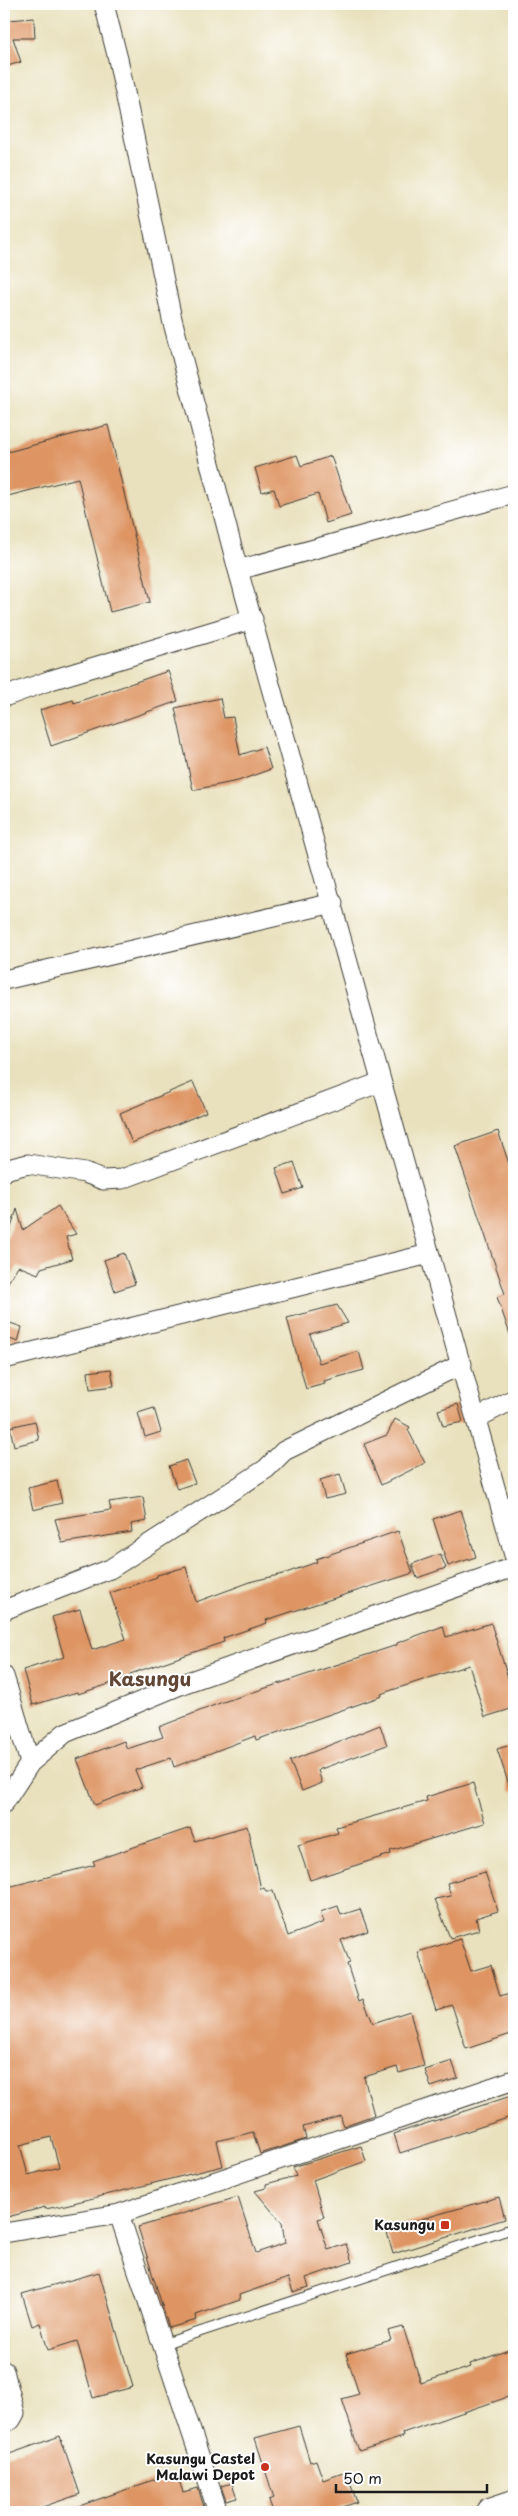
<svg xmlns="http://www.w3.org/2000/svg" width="518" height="2516" viewBox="0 0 518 2516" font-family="'Playpen Sans',sans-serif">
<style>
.building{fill:#de9564;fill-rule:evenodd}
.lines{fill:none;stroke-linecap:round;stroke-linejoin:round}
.service-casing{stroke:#3b3a34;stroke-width:11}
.minor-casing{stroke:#3b3a34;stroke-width:21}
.primary-casing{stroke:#3b3a34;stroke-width:30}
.service{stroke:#fff;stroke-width:9}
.minor{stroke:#fff;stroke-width:19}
.primary{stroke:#fff;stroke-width:28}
.poi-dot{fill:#c8321e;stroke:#fff;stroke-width:2}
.labels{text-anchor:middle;stroke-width:4;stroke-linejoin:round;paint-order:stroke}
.poi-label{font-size:14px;font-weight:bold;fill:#1c1c1c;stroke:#fff;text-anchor:end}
.district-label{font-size:19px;font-weight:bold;fill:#604635;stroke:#fff}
</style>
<rect width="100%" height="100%" fill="#fff"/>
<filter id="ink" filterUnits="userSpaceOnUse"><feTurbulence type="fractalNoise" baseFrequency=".02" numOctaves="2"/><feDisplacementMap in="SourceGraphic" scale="10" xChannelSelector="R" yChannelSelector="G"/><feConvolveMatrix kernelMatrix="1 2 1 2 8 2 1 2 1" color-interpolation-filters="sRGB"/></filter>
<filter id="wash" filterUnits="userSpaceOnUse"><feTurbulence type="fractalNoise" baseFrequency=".0096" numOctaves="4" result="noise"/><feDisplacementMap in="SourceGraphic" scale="20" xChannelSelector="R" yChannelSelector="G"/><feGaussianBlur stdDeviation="1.12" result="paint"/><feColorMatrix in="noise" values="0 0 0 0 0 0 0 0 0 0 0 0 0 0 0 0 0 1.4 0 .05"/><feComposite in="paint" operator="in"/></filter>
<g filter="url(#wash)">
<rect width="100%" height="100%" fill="#e9e1bd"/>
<g id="blocks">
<!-- building -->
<path class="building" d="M6,18L7,20L34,18L35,38H13L21,62L4,67V19Z
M108,425L150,602L110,612L78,478L4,497V453Z
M297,455L301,466L331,456L351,515L326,523L318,494L279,506L274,489L262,492L255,468Z
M168,671L178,701L51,746L40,710L73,700L74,703Z
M220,698L224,718L233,717L240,755L264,747L271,769L238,781L193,790L175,708Z
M193,1082L206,1112L132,1143L120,1113Z
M498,1131L514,1179V1340H512L497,1297L505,1294L455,1146Z
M294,1162L303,1188L285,1194L276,1168Z
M58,1206L76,1234L66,1237L72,1259L41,1268L38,1274L18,1266L4,1289V1249L17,1209L23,1230Z
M124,1253L135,1284L115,1291L104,1260Z
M337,1305L348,1323L310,1334L319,1363L359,1351L364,1370L324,1381L325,1384L306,1389L287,1318Z
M4,1321L22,1327L18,1342L4,1337Z
M111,1369L114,1386L90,1389L88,1372Z
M458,1404L463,1422L443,1426L438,1410Z
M154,1408L161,1432L145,1437L138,1413Z
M395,1419L410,1427L408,1430L425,1463L381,1485L364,1444L387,1435Z
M35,1421L39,1440L14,1446L10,1427Z
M186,1460L195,1483L177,1489L169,1466Z
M340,1474L346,1494L325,1499L320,1480Z
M57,1481L62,1503L33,1510L28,1488Z
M143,1497L147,1521L131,1524L132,1532L62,1543L55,1519L111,1510L109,1502Z
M461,1510L476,1557L448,1566L433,1519Z
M398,1531L413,1573L266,1620L267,1623L223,1638L224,1642L130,1674L131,1677L78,1694L77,1692L33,1705L23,1670L64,1657L52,1617L80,1609L92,1650L126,1639L110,1593L157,1577V1575L186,1567L196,1602L253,1581L283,1574L317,1562L316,1559Z
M440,1554L446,1568L417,1578L412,1564Z
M491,1623L514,1697V1708L485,1717L469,1665L386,1692L381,1694L382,1696L256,1740L255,1736L174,1767L171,1758L135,1770L142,1787L95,1805L77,1759L124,1741L127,1749L163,1737L159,1727L220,1703L397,1645V1643L443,1626L446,1637Z
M380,1725L387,1745L318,1770L322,1783L302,1791L290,1761Z
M514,1744V1791H511L497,1749Z
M473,1783L485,1823L390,1851L391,1854L310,1880L298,1845L338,1833L336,1827L427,1801L426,1797Z
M247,1826L261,1889L264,1888L266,1891H273L288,1936L324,1922L320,1912L338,1906L341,1915L360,1909L368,1931L341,1940L350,1963L347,1964L359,2001L363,1999L373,2023L410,2011L424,2066L399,2073L397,2067L364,2077L374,2115L343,2126L341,2116L303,2127L306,2139L260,2154L253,2132L217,2141L223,2166L61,2206L45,2209V2207L4,2218V1961H8L4,1943V1888L95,1865L93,1861L190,1828L195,1841ZM51,2137L59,2167L28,2175L20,2145Z
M485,1872L498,1911L476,1918L479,1930L450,1938L435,1899L451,1896L447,1883Z
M460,1939L471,1971L491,1965L500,1996L514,1992V2033L466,2049L452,2005L436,2010L418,1952Z
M452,2061L458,2078L431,2087L425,2070Z
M514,2095V2116L400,2153L394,2134Z
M361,2146L366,2161L313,2180L324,2217L318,2219L328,2250L346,2244L352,2262L306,2278L309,2287L293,2292L288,2278L239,2295L240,2300L196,2315L197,2320L169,2328L138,2227L238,2197L256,2253L285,2243L282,2223L255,2191L266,2188V2184L296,2176L293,2167Z
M499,2197L505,2219L393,2254L386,2229Z
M99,2272L133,2387L93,2398L77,2341L48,2350L40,2323L32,2326L22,2294Z
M403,2327L421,2383L471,2367L470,2364L514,2348V2395L402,2433L403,2437L359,2451L342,2399L359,2394L346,2354L391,2340L388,2331Z
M299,2426L310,2462L316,2460L323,2480L346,2472L357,2502L329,2512H273L269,2500L274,2498L255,2438Z
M60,2436L80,2494L28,2512H4V2456Z
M176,2472L183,2492L198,2488L204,2507L183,2512H68V2510Z
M232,2483L237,2498L226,2501L221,2486Z"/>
</g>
</g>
<g filter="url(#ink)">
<use href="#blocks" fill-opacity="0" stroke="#3b3a34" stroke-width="1"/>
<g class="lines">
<defs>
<path id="service" d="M163,2344L514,2228"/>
<path id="minor" d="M104,4L118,59L172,319L238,570L514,1555
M238,570L514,494
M4,697L51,680L253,619
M4,980L333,903
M4,1172L8,1169L28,1164L85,1173L103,1180L122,1179L381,1082
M4,1359L429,1254
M477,1418L514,1399
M4,1610L110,1569L266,1469L284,1451L462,1364
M4,1676L30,1763
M4,1803L30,1763L65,1733L185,1683L514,1567
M119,2214L218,2512
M4,2233L119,2214L514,2080
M4,2371L15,2413L11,2420L4,2422"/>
<path id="primary" d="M490,2512L514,2504"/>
</defs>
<!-- service casing -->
<use href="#service" class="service-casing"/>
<!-- minor casing -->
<use href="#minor" class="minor-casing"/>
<!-- primary casing -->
<use href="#primary" class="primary-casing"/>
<!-- service -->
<use href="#service" class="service"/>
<!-- minor -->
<use href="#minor" class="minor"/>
<!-- primary -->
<use href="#primary" class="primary"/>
</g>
</g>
<!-- markers -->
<g class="poi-dot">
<rect x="440" y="2220" width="10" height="10" rx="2.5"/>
<circle cx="265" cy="2467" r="5"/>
</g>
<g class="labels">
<!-- poi labels -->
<g class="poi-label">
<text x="435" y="2230">Kasungu</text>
<text x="255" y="2464">Kasungu Castel<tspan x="255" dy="16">Malawi Depot</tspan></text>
</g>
<!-- district labels -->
<g class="district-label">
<text x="150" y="1686">Kasungu</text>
</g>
</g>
<!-- margin -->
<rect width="518" height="2516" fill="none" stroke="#fff" stroke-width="20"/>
<!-- scale -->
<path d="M336 2484v8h151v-8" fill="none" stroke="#1c1c1c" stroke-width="2.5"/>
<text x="343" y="2484" font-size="15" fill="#1c1c1c" stroke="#ffffff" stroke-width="4" paint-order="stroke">50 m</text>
</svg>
